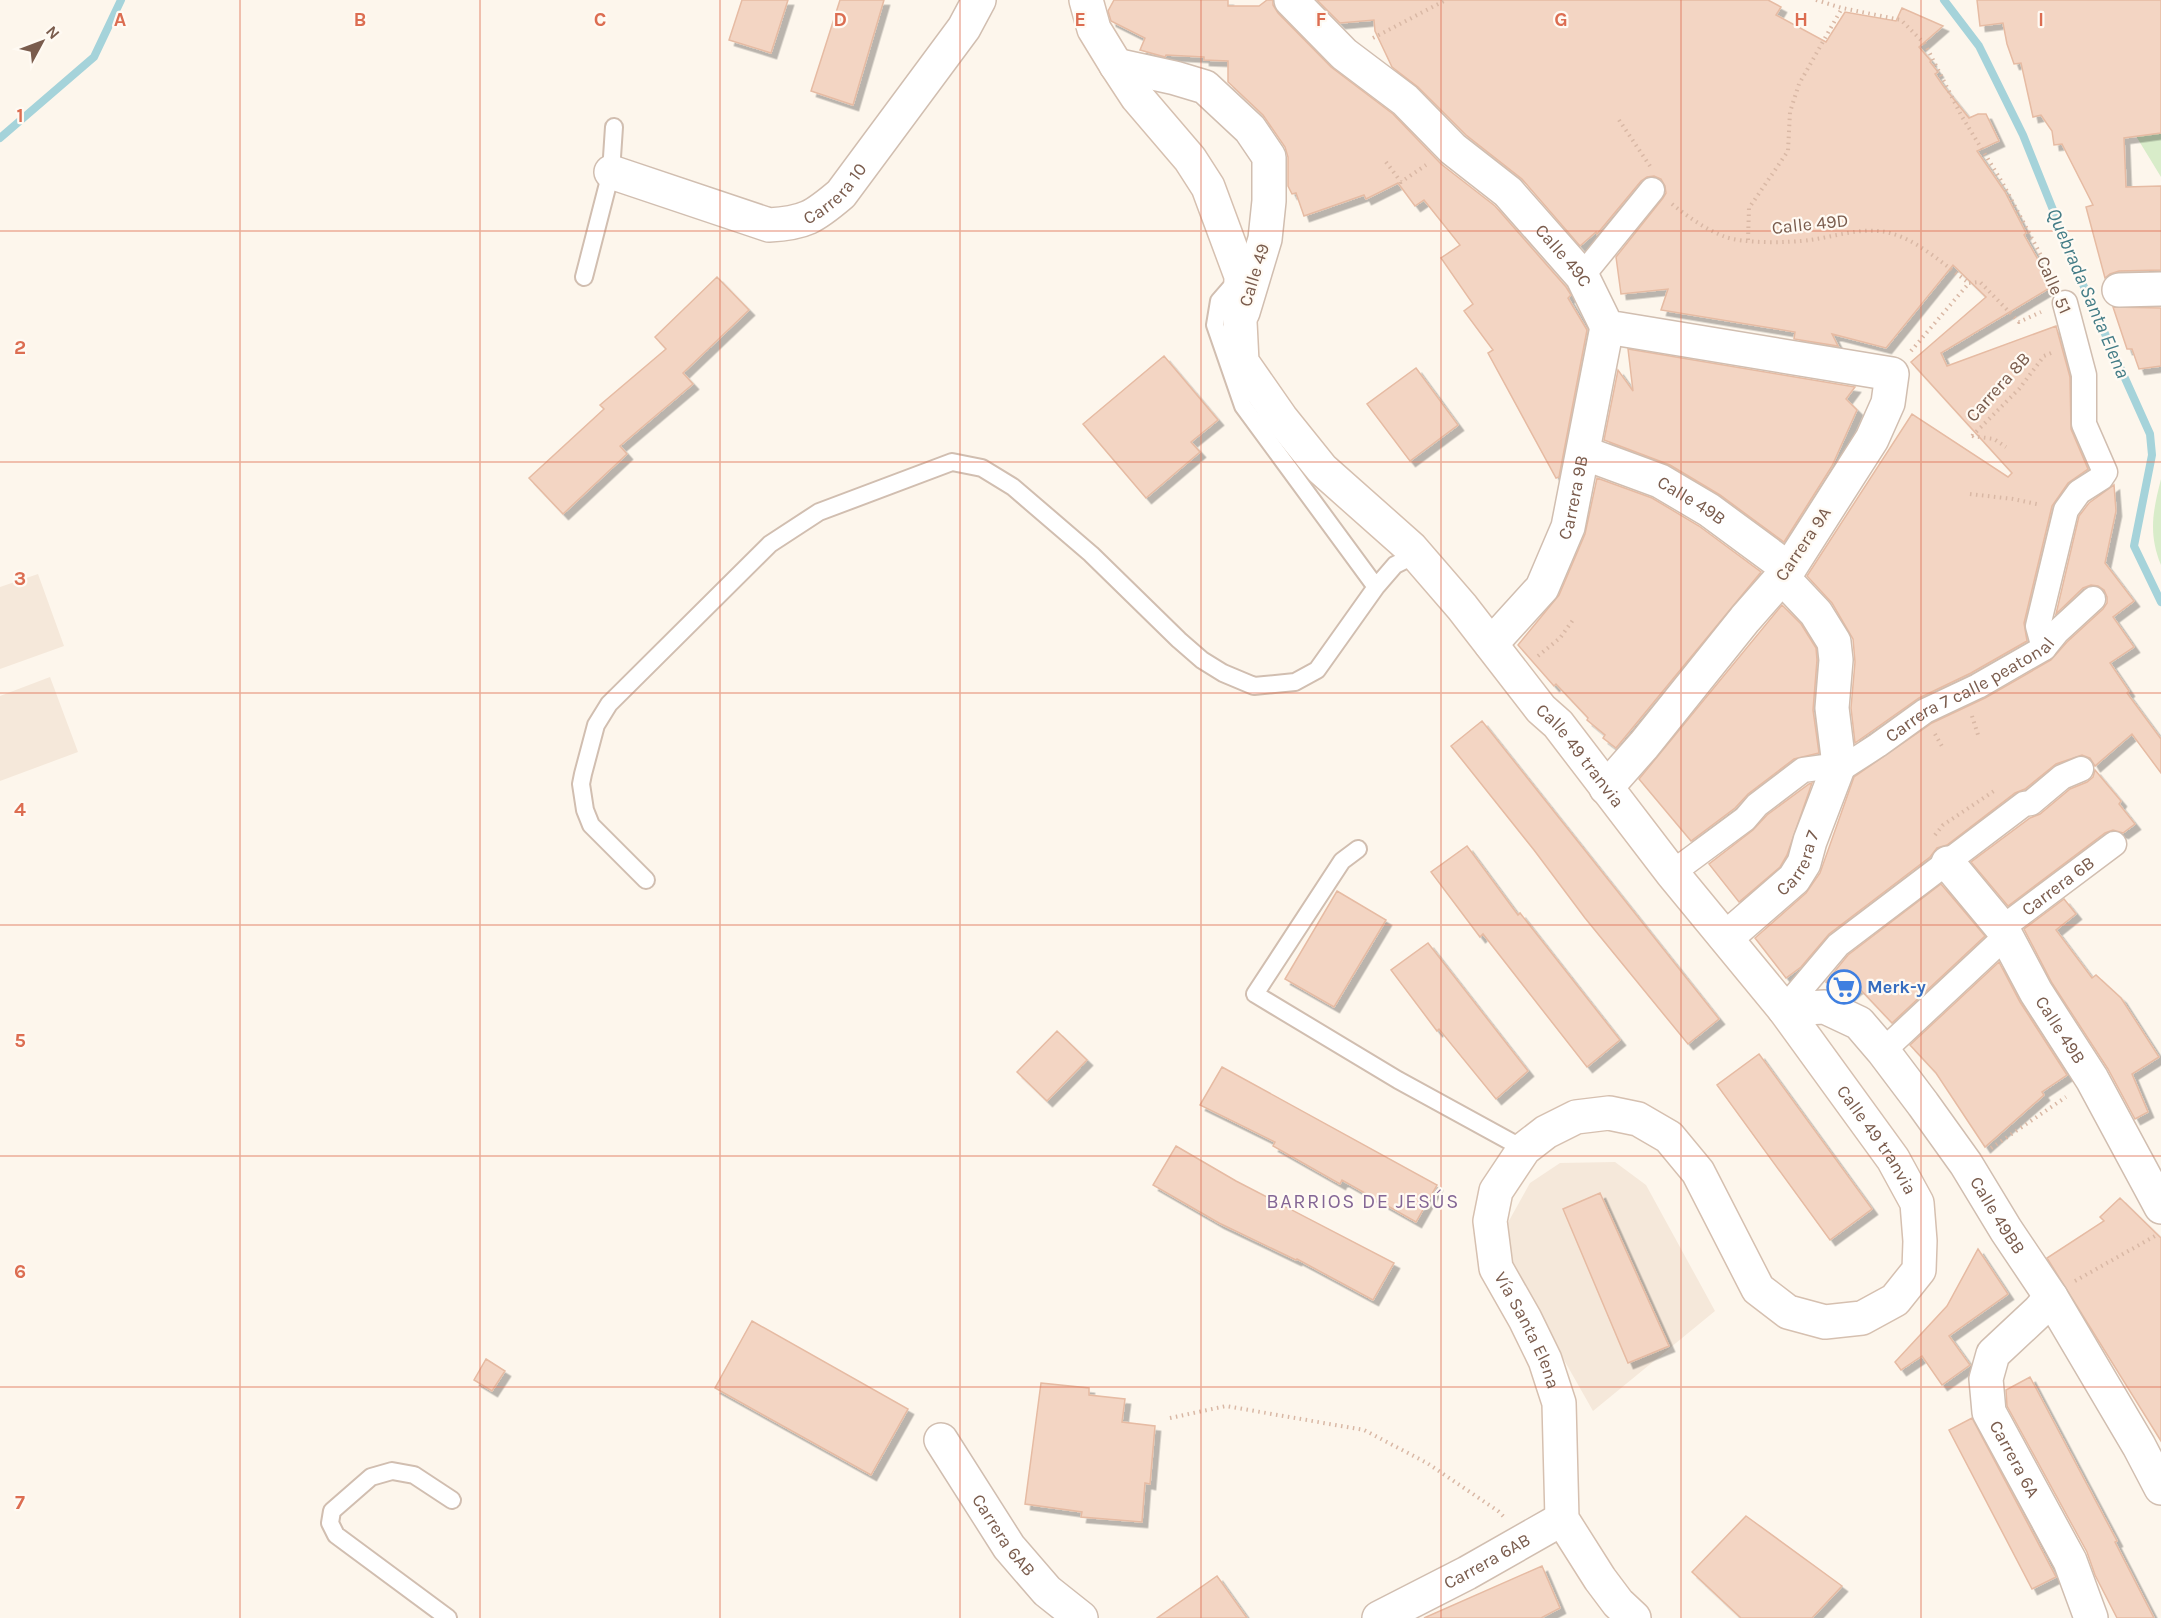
<svg xmlns="http://www.w3.org/2000/svg" width="2161" height="1618" viewBox="0 0 2161 1618" font-family="Karla,sans-serif">
<style>
.residential{fill:#f5e8da}
.green{fill:#d8ecc9}
.lines{fill:none;stroke-linecap:round;stroke-linejoin:round}
.stream{stroke:#a5d3da;stroke-width:8}
.building{fill:#f3d5c3;stroke:#e6bba3;stroke-width:1.5;filter:url(#shadow)}
.service-casing{stroke:#d1beb0;stroke-width:20}
.pedestrian-casing{stroke:#d1beb0;stroke-width:27}
.minor-casing{stroke:#d1beb0;stroke-width:36}
.tertiary-casing{stroke:#d1beb0;stroke-width:36}
.secondary-casing{stroke:#d6c0b0;stroke-width:36}
.path{stroke:#d9b8a5;stroke-width:4;stroke-dasharray:1.5 4.5;stroke-linecap:butt}
.service{stroke:#fff;stroke-width:16}
.pedestrian{stroke:#fff;stroke-width:24}
.minor{stroke:#fff;stroke-width:33}
.tertiary{stroke:#fff;stroke-width:33}
.secondary{stroke:#fff;stroke-width:33}
.grid{fill:none;stroke:#dc6d51;stroke-width:1.5;stroke-opacity:0.55}
.labels{text-anchor:middle;stroke-width:4.5;stroke-linejoin:round;paint-order:stroke}
.street-label{font-size:18px;fill:#7a5c4d;stroke:#fffaf3}
.shop-label{font-size:18px;font-weight:bold;fill:#366cbe;stroke:#fffaf3;text-anchor:start}
.water-label{font-size:20px;font-style:italic;fill:#437c86;stroke:#fffaf3}
.neighbourhood-label{font-size:20px;letter-spacing:1.5px;fill:#846695;stroke:#fffaf3}
.grid-label{font-size:20px;text-anchor:middle;font-weight:bold;fill:#dc6d51;stroke:#fffaf3;stroke-width:4.5;stroke-linejoin:round;paint-order:stroke}
</style>
<defs>
<filter id="shadow"><feDropShadow dx="5.5" dy="5.5" stdDeviation="0" flood-color="#0004"/></filter>
</defs>
<rect width="100%" height="100%" fill="#fdf6ec"/>
<!-- residential -->
<path class="residential" d="M38,574L64,646L0,669V587Z
M50,677L78,752L0,781V696Z
M1615,1162L1646,1185L1715,1311L1593,1411L1513,1270L1506,1226L1530,1183L1560,1163Z"/>
<!-- green -->
<path class="green" d="M2161,133V177L2136,136Z
M2161,479V565C2148,533 2153,511 2161,479Z"/>
<g class="lines">
<!-- stream -->
<path class="stream" d="M1944,0L1979,46L2023,135L2084,287L2150,434L2152,455L2134,546L2161,602
M0,138L94,57L121,0"/>
</g>
<!-- building -->
<path class="building" d="M742,0H788L771,53L729,40Z
M840,0H884L853,105L811,91Z
M1114,0H1228V6H1259L1267,0H1273V5L1278,13L1331,67L1393,114L1441,164L1495,206L1566,287L1571,295L1568,298L1587,330L1559,477L1556,478L1488,353L1493,350L1464,311L1473,304L1441,258L1460,245L1424,200L1415,206L1398,183L1366,199L1364,195L1304,216L1296,193L1292,194L1288,186V157L1285,147L1263,115L1228,82V61L1204,60V57L1166,55L1165,57L1140,50L1145,38L1111,21L1108,11Z
M1317,0H1768L1781,7L1776,15L1826,42L1845,12L1896,21L1902,8L1943,26L1919,47L1931,61L1930,62L1938,72L1935,74L1944,87L1969,118L1978,114H1986L1999,141L1977,151L2005,192L2026,233L2024,235L2053,286L1941,353L1947,366L2056,326L2070,377L2071,429L2088,469L2068,483L2052,506L2024,623L2027,641L1971,673L1919,698L1855,743L1851,708L1855,662L1853,639L1832,603L1807,576L1912,414L2008,477L2012,473L1911,362L1986,297L1953,265L1886,348L1832,334L1838,346L1794,339L1795,332L1661,310L1668,289L1621,294L1616,257L1663,198L1666,193L1665,186L1661,179L1654,176L1647,177L1641,181L1597,234L1596,232L1580,246L1522,179L1466,135L1418,87L1392,67L1375,31L1374,20L1340,23Z
M1977,0H2161V133L2124,138L2126,187L2161,186V270L2119,271L2110,274L2105,278L2086,207L2093,205L2062,144L2054,145L2052,131L2041,115L2033,117L2021,63L2014,64L2007,44L2003,23L1980,26Z
M717,277L749,310L683,373L693,384L620,446L627,454L563,514L529,478L604,409L600,405L666,349L655,337Z
M2113,307L2161,308V366L2139,369L2132,349H2127Z
M1628,349L1855,387L1846,399L1857,410L1832,466L1784,542L1720,495L1670,465L1604,440L1618,370L1633,391Z
M1164,356L1218,420L1191,442L1200,452L1146,498L1083,424Z
M1416,368L1458,425L1410,461L1367,404Z
M1597,478L1652,498L1699,526L1761,572L1616,748L1603,738L1605,735L1587,720L1588,718L1556,684L1554,686L1518,645L1559,595L1585,534Z
M2114,485L2116,511L2105,563L2134,601L2113,617L2134,647L2110,663L2129,691L2127,693L2161,739V773L2132,734L2095,766L2090,758L2082,755L2056,764L2025,789L2015,793L1947,845L1937,848L1930,857L1829,934L1801,967L1786,978L1755,938L1806,893L1820,873L1854,777L1932,723L1985,698L2051,660L2067,642L2103,609L2107,603V597L2104,590L2098,586L2091,585L2083,588L2056,614L2079,516L2089,503Z
M1782,605L1801,624L1816,648L1817,660L1813,710L1819,753L1794,759L1748,794L1735,808L1691,841L1639,779Z
M1482,721L1719,1019L1688,1044L1585,918L1534,850L1451,746Z
M2095,770L2121,801L2119,804L2135,824L2123,833L2113,830L2105,833L2008,906L1971,862L2030,818L2040,814L2070,789L2087,782L2093,777Z
M1812,783L1787,855L1780,867L1739,902L1709,864L1753,830L1767,815L1809,784Z
M1467,846L1518,915L1520,913L1620,1040L1587,1067L1483,934L1480,937L1431,872Z
M1941,884L1985,936L1892,1023L1858,987L1848,996L1826,982L1848,955Z
M1337,891L1386,920L1334,1007L1285,979Z
M2064,899L2076,914L2056,930L2092,978L2096,975L2121,998L2159,1057L2132,1074L2148,1112L2135,1119L2108,1069L2052,983L2024,929Z
M1428,943L1528,1071L1496,1099L1439,1029L1437,1031L1391,970Z
M1999,962L2020,1002L2067,1075L2042,1092L2044,1095L1985,1147L1936,1073L1910,1045Z
M1057,1031L1087,1060L1047,1101L1017,1072Z
M1759,1054L1872,1209L1830,1240L1717,1085Z
M1222,1067L1437,1185L1416,1222L1342,1180L1340,1184L1273,1146L1275,1142L1200,1105Z
M1176,1146L1236,1181L1394,1263L1373,1300L1297,1259L1296,1260L1219,1223L1153,1185Z
M1600,1193L1669,1346L1628,1363L1563,1209Z
M2120,1198L2161,1238V1441L2047,1258L2104,1221L2100,1217Z
M1978,1249L2008,1294L1949,1336L1970,1365L1942,1385L1922,1356L1901,1370L1895,1362L1947,1306Z
M752,1321L908,1409L871,1475L715,1388Z
M486,1359L505,1371L492,1391L474,1380Z
M2030,1377L2117,1541L2115,1542L2154,1618H2117L2095,1575L2087,1552L2007,1406L2006,1390Z
M1041,1383L1089,1388V1395L1125,1399L1122,1422L1155,1426L1150,1484L1145,1483L1142,1522L1081,1517L1082,1512L1025,1504Z
M1972,1418L2056,1577L2032,1589L1949,1430Z
M1746,1516L1842,1586L1812,1618H1741L1692,1572Z
M1542,1566L1560,1608L1541,1618H1424Z
M1217,1576L1247,1618H1157Z"/>
<g class="lines">
<defs>
<path id="service" d="M584,277L611,172L614,127
M1239,278L1219,301L1215,325L1243,406L1376,587
M1358,849L1342,861L1255,994L1398,1080L1524,1149
M646,880L591,825L585,810L581,784L583,774L596,725L609,704L770,544L819,512L952,462L982,468L1013,487L1091,554L1179,640L1202,660L1223,673L1254,686L1295,682L1317,670L1376,587L1395,565L1403,561L1411,548
M448,1618L336,1535L330,1523L332,1511L371,1477L392,1471L414,1475L452,1500"/>
<g id="pedestrian">
<path d="M1582,276L1652,190"/>
<path d="M2044,648L2038,626L2066,510L2079,492L2101,478L2105,472L2084,424V375L2065,303"/>
<path id="s1" d="M1672,873L1745,819L1757,805L1803,770L1839,765L1844,767L1878,745L1925,711L1978,686L2044,648L2057,632L2093,599"/>
<path id="s2" d="M2002,928L2114,844"/>
<path d="M1784,1009L1838,945L2024,804L2031,803L2062,777L2081,769"/>
<path d="M1883,1051L2006,936"/>
</g>
<g id="minor">
<path id="s3" d="M1291,0L1344,54L1405,100L1453,149L1508,192L1582,276L1607,327L1892,374L1888,403L1872,439L1789,569L1745,619L1644,745L1606,788"/>
<path d="M1116,65L1175,78L1205,87L1250,129L1269,157V201L1265,239L1243,312"/>
<path id="s4" d="M611,172L769,225C805,223 814,217 841,194L964,28L979,0"/>
<path d="M2119,290L2161,289"/>
<path id="s5" d="M1584,453L1660,481L1709,510L1789,569"/>
<path id="s6" d="M1491,644L1542,588L1568,527L1607,327"/>
<path id="s7" d="M1948,863L2002,928L2036,992L2092,1079L2161,1207"/>
<path id="s8" d="M1726,938L1794,879L1804,863L1810,841L1839,765L1832,708L1836,660L1834,642L1816,613L1783,578"/>
<path id="s9" d="M2051,1297L2039,1311L1993,1354L1986,1379L1989,1412L2070,1561L2091,1618"/>
<path id="s10" d="M941,1440L1009,1547L1047,1591L1081,1618"/>
<path id="s11" d="M1379,1618L1467,1573L1562,1519"/>
</g>
<g id="tertiary">
<path id="s12" d="M1784,1009L1825,1007L1859,1023L1883,1051L1923,1104L1966,1164L2006,1230L2051,1297L2139,1446L2161,1488"/>
</g>
<g id="secondary">
<path id="s13" d="M1086,0L1094,29L1116,65L1137,97L1190,159L1208,187L1241,276L1240,322L1242,362L1281,418L1322,469L1411,548L1462,607L1541,709L1558,724L1672,873L1784,1009L1893,1159L1917,1203L1920,1241L1919,1270L1895,1300L1862,1318L1825,1322L1788,1312L1758,1289L1698,1172L1669,1137L1638,1119L1609,1113L1576,1117L1546,1132L1524,1149L1496,1191L1490,1221L1496,1268L1525,1319L1545,1360L1559,1403L1562,1519L1600,1579L1618,1603L1634,1618"/>
</g>
</defs>
<!-- service casing -->
<use href="#service" class="service-casing"/>
<!-- pedestrian casing -->
<use href="#pedestrian" class="pedestrian-casing"/>
<!-- minor casing -->
<use href="#minor" class="minor-casing"/>
<!-- tertiary casing -->
<use href="#tertiary" class="tertiary-casing"/>
<!-- secondary casing -->
<use href="#secondary" class="secondary-casing"/>
<!-- path -->
<path class="path" d="M1816,0L1842,8L1901,20L1925,44L1961,115L2002,182L2054,280
M1373,38L1446,0
M1619,120L1650,166
M1386,162L1401,182L1426,165
M1672,204C1688,217 1704,228 1723,236C1742,244 1789,243 1810,240C1832,237 1856,229 1878,231C1911,233 1944,265 1969,283
M1748,240L1749,208L1788,151L1790,112L1799,84L1842,8
M1969,283L1980,282L2019,322L2041,312
M1911,351L1969,283
M1972,436L2019,389L2044,356L2051,353
M1972,436L1994,439L2006,447
M1970,494L2013,499L2041,505
M1538,656L1560,638L1573,620
M1972,716L1979,738
M1935,734L1943,748
M1935,835L1943,825L1994,791
M1991,1148L2066,1097
M2075,1281L2155,1236
M1170,1418L1226,1406L1364,1430L1427,1463L1498,1511L1504,1517"/>
<!-- service -->
<use href="#service" class="service"/>
<!-- pedestrian -->
<use href="#pedestrian" class="pedestrian"/>
<!-- minor -->
<use href="#minor" class="minor"/>
<!-- tertiary -->
<use href="#tertiary" class="tertiary"/>
<!-- secondary -->
<use href="#secondary" class="secondary"/>
</g>
<!-- grid -->
<path class="grid" d="M240,0V1618M480,0V1618M720,0V1618M960,0V1618M1201,0V1618M1441,0V1618M1681,0V1618M1921,0V1618M0,231H2161M0,462H2161M0,693H2161M0,925H2161M0,1156H2161M0,1387H2161"/>
<!-- icons -->
<defs>
<symbol id="supermarket-ring" viewBox="-11 -11 22 22"><circle r="9.5" fill="#fffaf3" stroke="#3f7fe0" stroke-width="1.5"/><path d="M-6-5.5h2.5l.6 2H6L4.5 2H-2.5L-4.4-4H-6ZM-1.5 3.2a1.3 1.3 0 1 0 .1 0ZM3 3.2a1.3 1.3 0 1 0 .1 0Z" fill="#3f7fe0"/></symbol>
</defs>
<g fill-rule="evenodd">
<use href="#supermarket-ring" x="1825" y="968" width="38" height="38"/>
</g>
<g class="labels">
<!-- street labels -->
<g class="street-label">
<text dy="6" stroke="none"><textPath href="#s4" startOffset="243">Carrera 10</textPath></text>
<text transform="translate(1810 224) rotate(-6)" y="6">Calle 49D</text>
<text dy="6" stroke="none"><textPath href="#s3" startOffset="375">Calle 49C</textPath></text>
<text transform="translate(1254 275) rotate(-73)" y="6">Calle 49</text>
<text transform="translate(2054 285) rotate(66)" y="6">Calle 51</text>
<text transform="translate(1998 387) rotate(-48)" y="6">Carrera 8B</text>
<text dy="6" stroke="none"><textPath href="#s6" startOffset="172">Carrera 9B</textPath></text>
<text dy="6" stroke="none"><textPath href="#s5" startOffset="118">Calle 49B</textPath></text>
<text transform="translate(1803 544) rotate(-56)" y="6">Carrera 9A</text>
<text dy="6" stroke="none"><textPath href="#s1" startOffset="357">Carrera 7 calle peatonal</textPath></text>
<text dy="6" stroke="none"><textPath href="#s13" startOffset="927">Calle 49 tranvia</textPath></text>
<text dy="6" stroke="none"><textPath href="#s8" startOffset="106">Carrera 7</textPath></text>
<text dy="6" stroke="none"><textPath href="#s2" startOffset="70">Carrera 6B</textPath></text>
<text dy="6" stroke="none"><textPath href="#s7" startOffset="202">Calle 49B</textPath></text>
<text dy="6" stroke="none"><textPath href="#s13" startOffset="1413">Calle 49 tranvia</textPath></text>
<text dy="6" stroke="none"><textPath href="#s12" startOffset="316">Calle 49BB</textPath></text>
<text dy="6" stroke="none"><textPath href="#s13" startOffset="2280">Vía Santa Elena</textPath></text>
<text dy="6" stroke="none"><textPath href="#s9" startOffset="194">Carrera 6A</textPath></text>
<text dy="6" stroke="none"><textPath href="#s10" startOffset="114">Carrera 6AB</textPath></text>
<text dy="6" stroke="none"><textPath href="#s11" startOffset="122">Carrera 6AB</textPath></text>
</g>
<!-- shop labels -->
<g class="shop-label">
<text x="1867" y="993">Merk-y</text>
</g>
<!-- water labels -->
<g class="water-label">
<text transform="translate(2089 293) rotate(67)" y="7">Quebrada Santa Elena</text>
</g>
<!-- neighbourhood labels -->
<g class="neighbourhood-label">
<text x="1363" y="1208">BARRIOS DE JESÚS</text>
</g>
</g>
<g class="grid-label">
<text x="120" y="26">A</text>
<text x="360" y="26">B</text>
<text x="600" y="26">C</text>
<text x="840" y="26">D</text>
<text x="1080" y="26">E</text>
<text x="1321" y="26">F</text>
<text x="1561" y="26">G</text>
<text x="1801" y="26">H</text>
<text x="2041" y="26">I</text>
<text x="20" y="122">1</text>
<text x="20" y="354">2</text>
<text x="20" y="585">3</text>
<text x="20" y="816">4</text>
<text x="20" y="1047">5</text>
<text x="20" y="1278">6</text>
<text x="20" y="1509">7</text>
</g>
<!-- north arrow -->
<g transform="translate(42 42) rotate(49)" stroke="#fffaf3" stroke-width="4.5" paint-order="stroke">
<path d="M0-4.5L10 22L0 15L-10 22Z" fill="#7a5c4d"/>
<text y="-9" font-size="16" font-weight="bold" text-anchor="middle" fill="#7a5c4d">N</text>
</g>
</svg>
